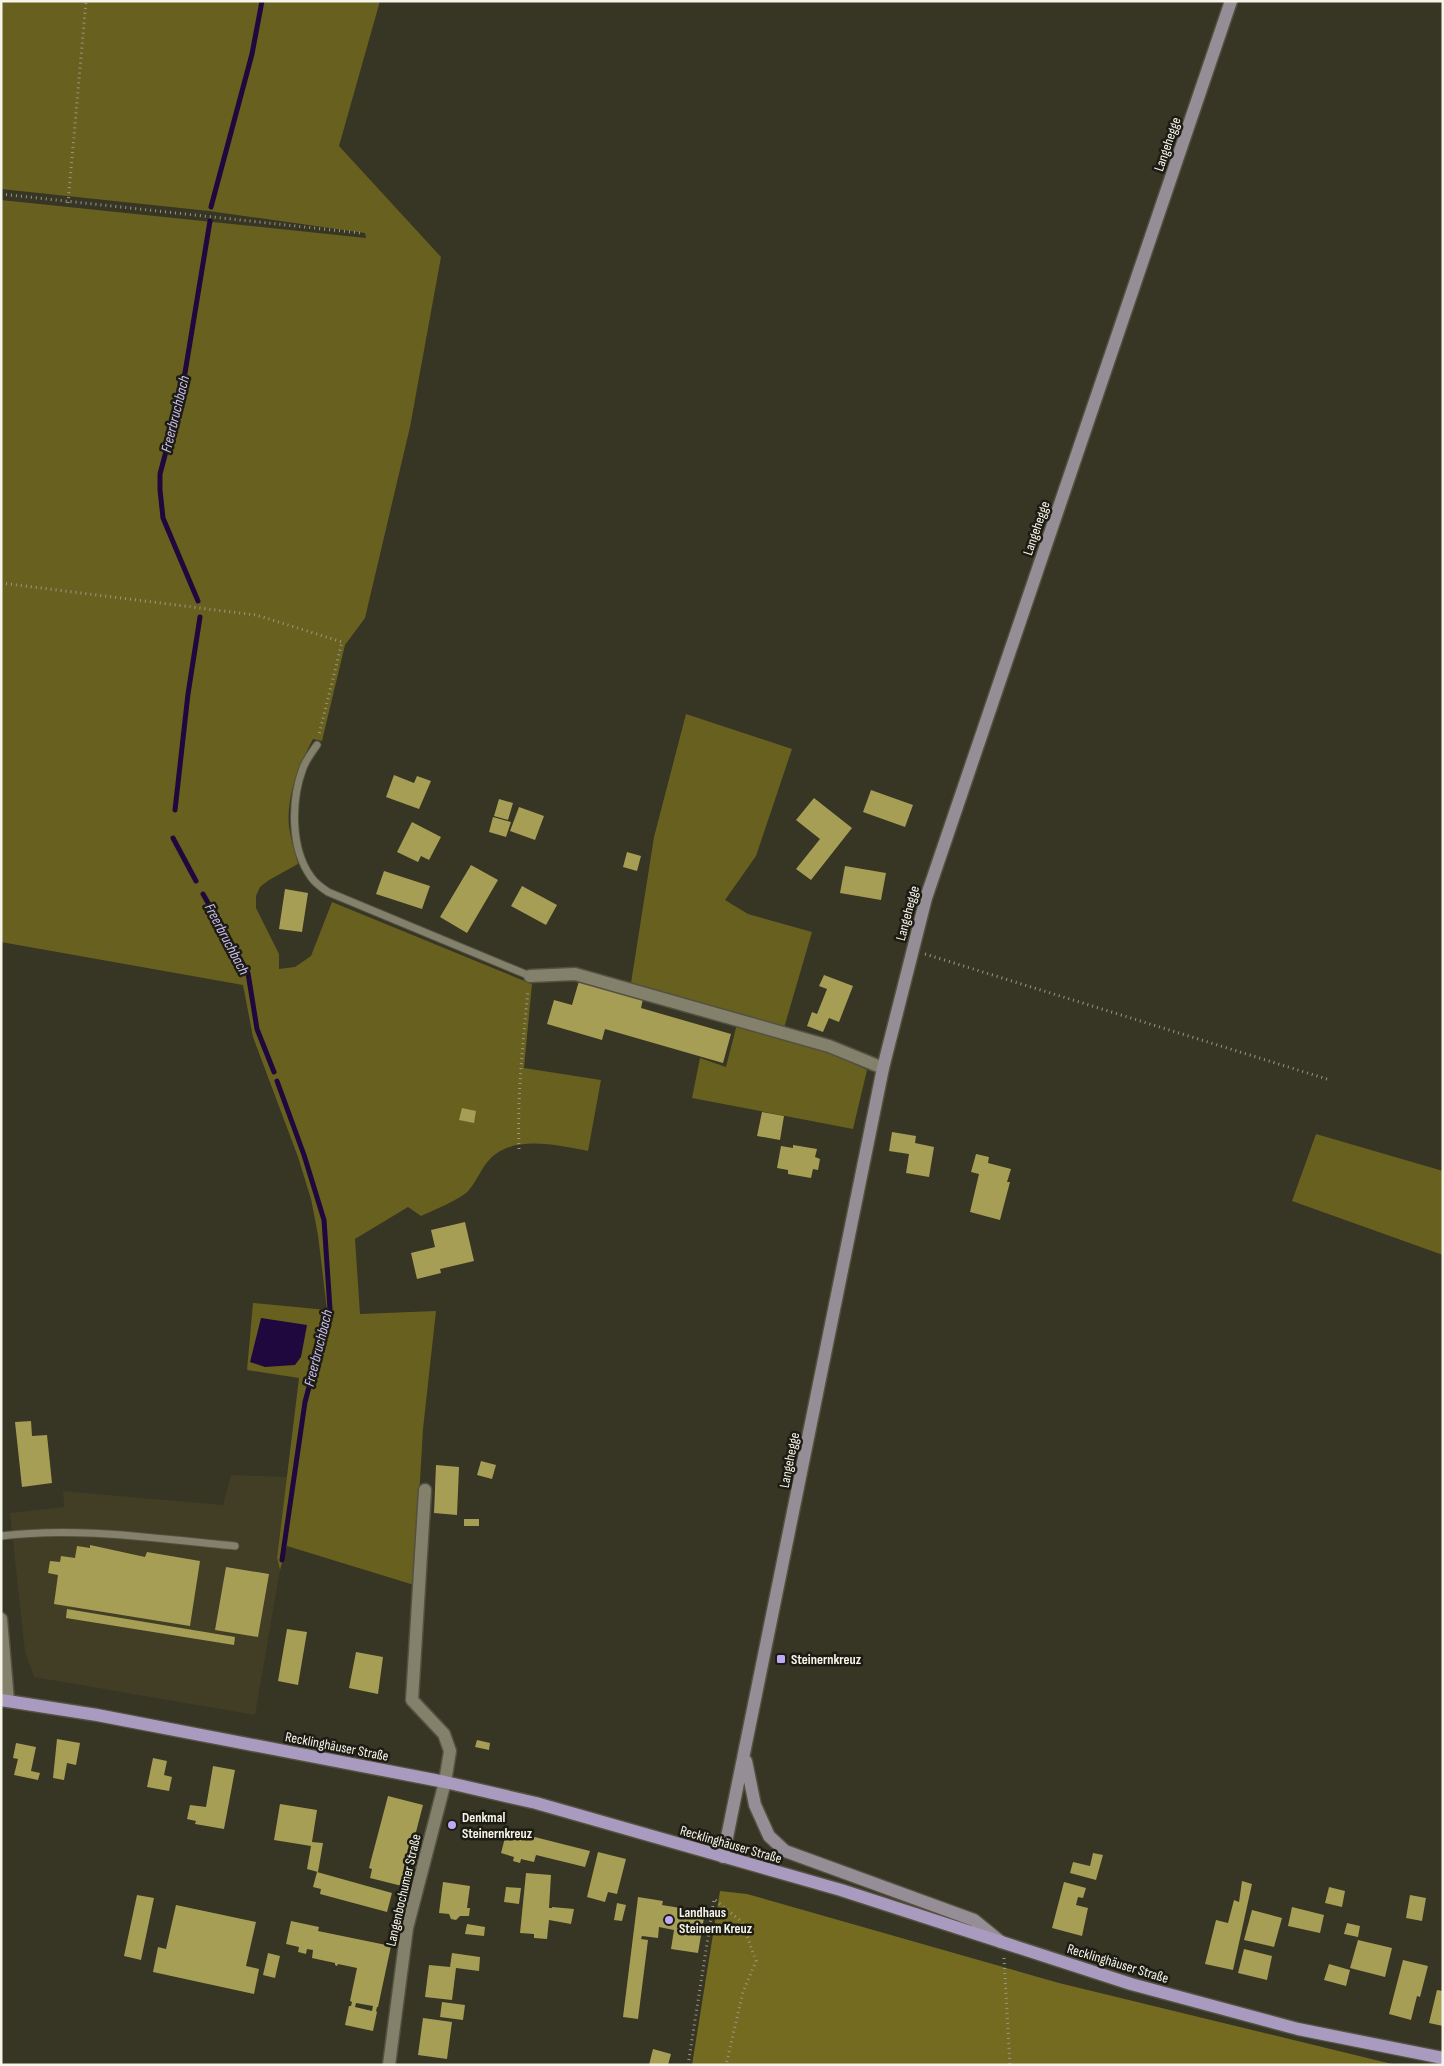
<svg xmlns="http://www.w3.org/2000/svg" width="1444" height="2066" viewBox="0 0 1444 2066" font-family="'Sofia Sans Condensed',sans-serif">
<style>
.built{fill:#413e25}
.green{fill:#68601f}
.forest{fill:#746b21}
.water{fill:#1f083d}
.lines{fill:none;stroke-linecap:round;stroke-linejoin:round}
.stream{stroke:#1f083d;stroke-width:5}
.building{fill:#a79e56;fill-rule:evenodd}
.lane-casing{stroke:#535140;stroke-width:9}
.street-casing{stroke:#535140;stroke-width:15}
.secondary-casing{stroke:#535140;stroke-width:15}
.primary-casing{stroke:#535140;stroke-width:15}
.path{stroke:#999788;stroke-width:3;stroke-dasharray:1 4;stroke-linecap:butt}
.lane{stroke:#83806c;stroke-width:7}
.street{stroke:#83806c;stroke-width:12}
.secondary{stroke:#968e96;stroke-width:12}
.primary{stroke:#a99bc0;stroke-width:12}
.poi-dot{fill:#bfa9f4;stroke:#1d1c14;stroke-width:2}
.labels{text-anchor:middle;stroke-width:5;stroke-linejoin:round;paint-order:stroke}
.street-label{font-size:14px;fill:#f6f5e9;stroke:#1d1c14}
.poi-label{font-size:14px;font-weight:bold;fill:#f6f5e9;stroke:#1d1c14;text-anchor:start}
.water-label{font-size:15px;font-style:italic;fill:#cbbdf2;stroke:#1d1c14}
</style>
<rect width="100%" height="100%" fill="#373523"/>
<!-- built -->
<path class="built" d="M231,1475L287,1477L277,1557L280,1570L255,1715L34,1677L25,1652L10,1513L64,1507L63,1491L223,1505Z"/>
<!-- green -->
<path class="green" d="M1,1H380L339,146L441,257L410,427L365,618L345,645L322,741L313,739C299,766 286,796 289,827C291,839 295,852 298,864L269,880L260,887L256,896V908L279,954V969L295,967L311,956L332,902L532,984L524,1068L601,1080L588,1151C561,1146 522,1136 497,1153C483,1162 479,1178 469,1190C463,1198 432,1211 421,1216L408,1207L355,1239L360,1314L436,1311L423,1429L414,1585L287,1546L280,1570L277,1558L299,1378L247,1370L253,1303L327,1310L318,1235L311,1199L298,1157L253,1037L243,985L1,942V200L366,238L365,233L209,211L1,189Z
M686,714L792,749L756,856L725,900L748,914L812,932L784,1028L631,983L654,837Z
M737,1024L835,1055L867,1070L853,1129L692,1098L700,1058L726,1067Z
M1316,1134L1443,1171V1255L1292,1201Z"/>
<!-- forest -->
<path class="forest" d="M720,1891L747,1894L1059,1983L1396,2065H692Z"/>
<!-- water -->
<path class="water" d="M261,1318L307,1325L301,1357L295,1365L265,1367L250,1362Z"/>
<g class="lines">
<!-- stream -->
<path class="stream" d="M211,207L252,54L262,1
M198,601L163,518L160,490V474L182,391L210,221
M175,810L188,694L200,617
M173,838L196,881
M203,894L248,973L257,1029L274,1072
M277,1081L304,1155L324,1220L330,1309L305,1402L282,1560"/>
</g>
<!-- building -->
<path class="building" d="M394,775L414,783L417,776L431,781L419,809L386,797Z
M871,790L913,805L905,827L863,812Z
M814,798L852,828L811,880L796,869L820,839L796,820Z
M499,799L513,803L508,820L494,816Z
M519,807L544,816L535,840L510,831Z
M493,817L511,822L506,837L489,832Z
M412,822L441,837L429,860L421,856L418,862L397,852Z
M627,852L641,856L637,871L623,867Z
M471,865L498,880L467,933L440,917Z
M845,866L886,873L881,900L840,893Z
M384,871L430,886L422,909L376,894Z
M522,886L557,905L546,925L511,906Z
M285,889L308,893L302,932L279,929Z
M824,975L853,986L839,1022L829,1018L823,1032L807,1026L812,1012L817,1014L827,989L819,986Z
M579,981L643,999L641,1008L731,1034L723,1063L605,1029L602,1040L547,1024L554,1000L572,1005Z
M462,1108L476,1111L474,1123L459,1120Z
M762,1112L784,1116L780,1140L757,1136Z
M892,1132L916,1136L915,1143L934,1147L929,1177L906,1173L909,1154L889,1151Z
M793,1145L817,1149L815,1157L820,1159L818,1170L813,1169L811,1178L788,1174V1170L777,1168L781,1146L793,1148Z
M976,1154L989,1157L988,1163L1011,1169L1007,1182H1010L1000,1220L970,1212L979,1174L971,1172Z
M465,1222L474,1261L440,1269L441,1273L417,1279L411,1253L435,1247L431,1230Z
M31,1421L32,1436L47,1435L52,1483L22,1487L15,1422Z
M481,1461L496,1465L492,1479L477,1475Z
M436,1465L459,1467L457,1515L434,1513Z
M464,1519H479V1526H464Z
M90,1545L145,1557L147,1552L200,1561L190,1626L54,1604L58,1575L48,1573L50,1561L60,1562L61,1556L75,1558L77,1546L90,1548Z
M226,1567L269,1574L258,1637L215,1630Z
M67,1609L235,1637L234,1645L66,1618Z
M287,1629L307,1632L298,1685L278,1681Z
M356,1652L383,1657L378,1694L349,1688Z
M57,1739L80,1743L76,1765L67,1763L64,1780L53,1778Z
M477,1740L490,1743L489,1750L475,1747Z
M16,1743L36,1747L31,1771L40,1773L38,1780L14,1775L18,1759L13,1758Z
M153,1758L167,1761L164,1775L172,1777L169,1791L147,1787Z
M213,1766L235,1770L224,1829L195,1824L196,1821L187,1819L190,1805L206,1807Z
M388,1796L423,1805L402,1886L370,1878L372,1869L369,1868Z
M280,1804L317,1810L312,1842L323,1843L318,1872L307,1869L311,1846L274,1840Z
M507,1830L590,1851L585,1867L536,1855L534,1862L521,1859L520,1863L513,1861L514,1857L501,1853Z
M598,1852L626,1859L617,1894L608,1892L605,1902L587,1897Z
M1093,1853L1103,1855L1096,1880L1070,1873L1073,1862L1090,1866Z
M317,1872L392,1893L387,1912L320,1894L321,1889L313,1887Z
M526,1873L551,1875L549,1908H552V1907L574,1909L571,1924L549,1920L547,1939L534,1938V1934L520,1933Z
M1242,1881L1252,1884L1233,1970L1205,1964L1216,1920L1228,1923L1234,1900L1239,1902Z
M443,1882L470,1886L467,1908H470L469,1916H460L456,1920L451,1919L449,1914L439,1913Z
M1064,1882L1086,1888L1083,1898L1078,1897L1076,1905L1088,1908L1082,1936L1052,1928Z
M506,1887L521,1888L519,1904L504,1902Z
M1329,1887L1345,1891L1342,1907L1325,1903Z
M137,1895L154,1898L141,1960L124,1956Z
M1410,1895L1426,1898L1422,1921L1406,1918Z
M638,1897L663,1901L662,1905L705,1912L698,1953L671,1949L674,1930L659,1927L658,1938L642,1936L641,1939L648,1940L638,2019L623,2017Z
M617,1903L626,1905L622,1921L614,1920Z
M176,1905L256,1922L246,1966L259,1969L254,1994L153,1972L158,1947L166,1949Z
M1292,1907L1324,1915L1320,1933L1288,1926Z
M1252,1910L1282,1918L1274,1947L1244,1940Z
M291,1921L319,1927L318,1931L391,1946L378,2007H377L376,2011L377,2012L373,2031L345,2025L349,2006H351L352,2002L350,2001L357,1968L338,1964L337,1966L335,1965V1963L312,1958L313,1950L307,1949L306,1954L298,1952L299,1947L286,1944ZM356,2003L373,2006L372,2011L355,2007Z
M1347,1923L1360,1926L1358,1937L1344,1934Z
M467,1924L485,1927L484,1936L465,1934Z
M1358,1940L1392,1948L1385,1977L1350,1968Z
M1244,1949L1272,1956L1267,1980L1238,1973Z
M268,1953L280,1956L275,1978L263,1975Z
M452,1953L480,1957L479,1971L456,1968L452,2000L425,1997L429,1965L450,1967Z
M1403,1960L1428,1966L1420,1997L1417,1996L1411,2020L1389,2014Z
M1329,1964L1350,1970L1346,1986L1324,1980Z
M1437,1990L1443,1991V2026L1429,2023Z
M442,2002L465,2005L463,2020L440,2017Z
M423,2018L452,2022L447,2059L418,2055Z
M653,2049L671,2054L668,2065H649Z"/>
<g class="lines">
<defs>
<path id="lane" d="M317,745C312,752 306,760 303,768C291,800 290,848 311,877C315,883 322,888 328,892L530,976
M1,1536C78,1526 158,1539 235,1546"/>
<path id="street" d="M530,976L575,974L829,1046L883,1068
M1,1619L8,1701
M389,2065L407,1928L445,1782L450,1751L444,1734L412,1700L425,1490"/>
<path id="secondary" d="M746,1761L755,1805L769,1836L785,1851L974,1920L1001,1942
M723,1857L883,1068L926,898L1231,1"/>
<path id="primary" d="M1,1700L97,1715L445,1782L536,1803L841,1890L1131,1984L1298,2029L1443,2058"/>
</defs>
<!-- lane casing -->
<use href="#lane" class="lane-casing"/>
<!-- street casing -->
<use href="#street" class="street-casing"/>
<!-- secondary casing -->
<use href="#secondary" class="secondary-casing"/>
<!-- primary casing -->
<use href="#primary" class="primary-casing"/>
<!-- path -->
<path class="path" d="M1,194L360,233
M68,203L86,1
M1,583L256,615L342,642L319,735
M925,954L1330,1080
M519,1149C517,1096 523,1043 528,990
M1004,1958L1010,2065
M688,2065L714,1899L742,1922L756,1961L743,1992L726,2065"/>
<!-- lane -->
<use href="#lane" class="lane"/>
<!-- street -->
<use href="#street" class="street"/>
<!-- secondary -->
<use href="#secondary" class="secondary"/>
<!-- primary -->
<use href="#primary" class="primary"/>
</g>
<!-- markers -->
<g class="poi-dot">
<rect x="776" y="1654" width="10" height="10" rx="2.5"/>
<circle cx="452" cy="1825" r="5"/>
<circle cx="669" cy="1920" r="5"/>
</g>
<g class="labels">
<!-- street labels -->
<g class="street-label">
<text transform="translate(1167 144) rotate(-71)" y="5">Langehegge</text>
<text transform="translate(1036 528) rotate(-71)" y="5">Langehegge</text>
<text transform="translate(907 913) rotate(-75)" y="5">Langehegge</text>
<text transform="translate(789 1460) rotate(-79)" y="5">Langehegge</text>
<text transform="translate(337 1746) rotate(11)" y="5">Recklinghäuser Straße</text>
<text transform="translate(731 1844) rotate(16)" y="5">Recklinghäuser Straße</text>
<text transform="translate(403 1890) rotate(-77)" y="5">Langenbochumer Straße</text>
<text transform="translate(1118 1963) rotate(17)" y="5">Recklinghäuser Straße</text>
</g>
<!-- poi labels -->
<g class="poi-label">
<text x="791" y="1664">Steinernkreuz</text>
<text x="462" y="1822">Denkmal<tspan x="462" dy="16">Steinernkreuz</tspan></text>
<text x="679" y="1917">Landhaus<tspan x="679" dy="16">Steinern Kreuz</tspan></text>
</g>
<!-- water labels -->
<g class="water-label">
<text transform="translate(175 414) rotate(-76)" y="5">Freerbruchbach</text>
<text transform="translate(227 939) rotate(62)" y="5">Freerbruchbach</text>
<text transform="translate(318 1348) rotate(-76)" y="5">Freerbruchbach</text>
</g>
</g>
<!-- border -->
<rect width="1444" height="2066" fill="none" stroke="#f6f5e9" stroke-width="5"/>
</svg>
